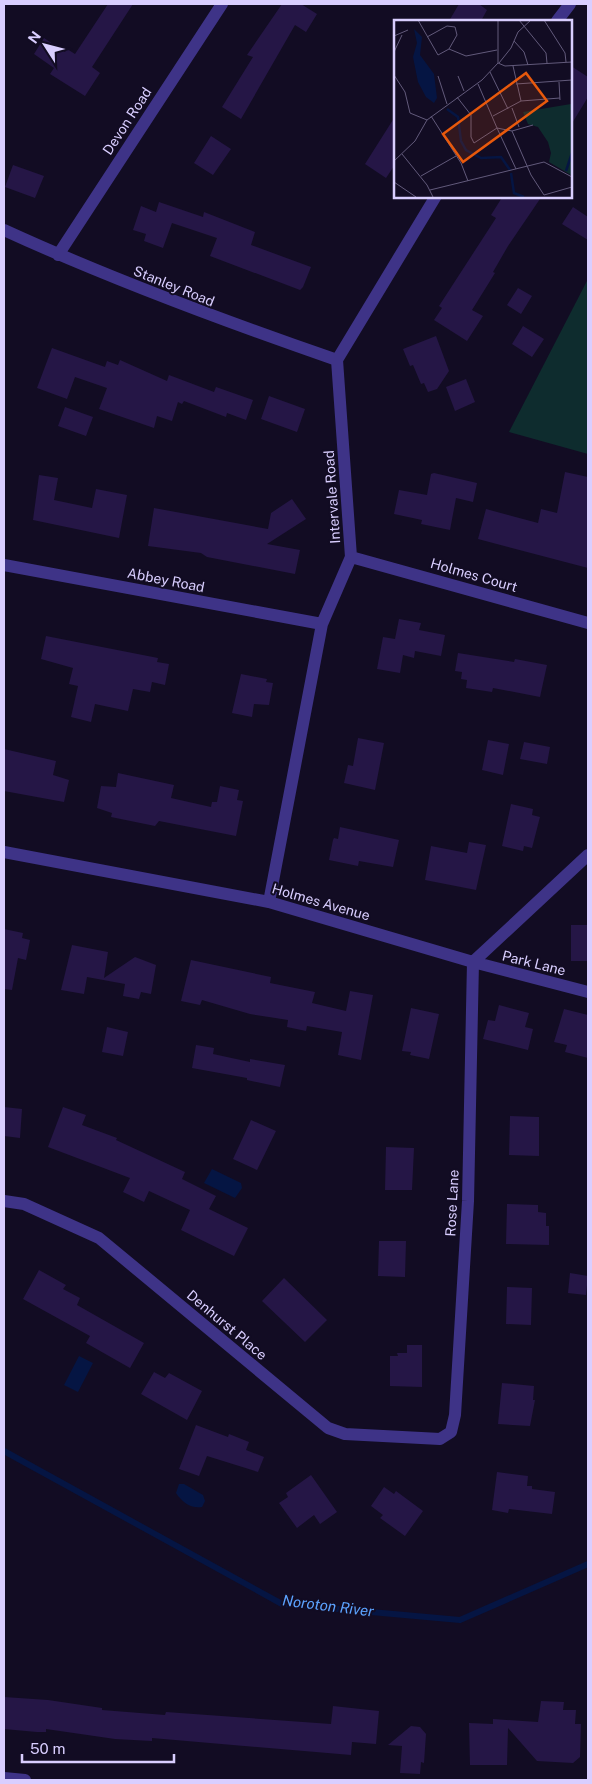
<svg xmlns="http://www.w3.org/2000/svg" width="592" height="1784" viewBox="0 0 592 1784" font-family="'Public Sans',sans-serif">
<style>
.green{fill:#0e2c2e}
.water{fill:#051543}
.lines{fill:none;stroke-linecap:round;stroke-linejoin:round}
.stream{stroke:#051543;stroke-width:6}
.building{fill:#251646}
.minor{stroke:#3e3387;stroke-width:12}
.labels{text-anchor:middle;stroke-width:4;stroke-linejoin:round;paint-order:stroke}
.street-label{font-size:14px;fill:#d9ceff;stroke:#120c23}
.water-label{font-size:15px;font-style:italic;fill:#5ca3ff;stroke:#120c23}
.inset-river{fill:none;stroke:#051543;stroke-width:2.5}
.inset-road{fill:none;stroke:#625a7b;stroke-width:1}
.view{fill:#e8590c;fill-opacity:0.15;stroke:#e8590c;stroke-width:2.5}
.inset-edge{fill:none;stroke:#d9ceff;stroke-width:2.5}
</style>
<rect width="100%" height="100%" fill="#120c23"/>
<!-- green -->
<path class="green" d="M588,279V454L509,432Z"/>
<!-- water -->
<path class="water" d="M212,1169L241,1183L242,1188L235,1198L204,1183Z
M79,1356L93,1363L78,1392L64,1385Z
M179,1484H184L203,1495L205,1501L202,1507C191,1509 182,1502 176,1493Z"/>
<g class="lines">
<!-- stream -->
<path class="stream" d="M4,1451L282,1604L460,1620L588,1564"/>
</g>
<!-- building -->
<path class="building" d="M108,4H133L92,67L100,73L85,96L50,74L54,68L34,54L44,38L65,52L67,49L75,54Z
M282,4H301L317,14L306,32L295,25L241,119L222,107L253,57L247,55Z
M459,4H479L487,10L481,21H449Z
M571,66L588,77V97L571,125Z
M396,115V163L386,178L365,164Z
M211,136L231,149L213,175L194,163Z
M13,165L44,176L35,198L5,187Z
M503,196H542L508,246L493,272L495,273L472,310L483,316L467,341L434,320L442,308L439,306L496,218L491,215Z
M159,202L203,217L204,212L255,232L251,245L311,267L303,287L300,290L210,256L217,238L172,223L163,248L144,241L146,234L133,230L141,206L156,212Z
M573,207L588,217V240L562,224Z
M518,288L532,296L521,314L507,305Z
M523,326L544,339L532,357L512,344Z
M436,336L449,371L437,389L428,392L424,383L421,384L413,365L410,366L403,349Z
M52,348L105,367L107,361L118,365L120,360L167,381L169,375L214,392L216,387L253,400L246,420L227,413L226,417L184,401L182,404L178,402L172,421L157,416L154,428L99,409L107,388L75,377L67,399L37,388Z
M466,379L475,402L455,411L446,387Z
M269,396L305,409L297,432L261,419Z
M65,407L93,417L86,436L58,426Z
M565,472L588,477V568L478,539L486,509L538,523L541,509L557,513Z
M434,473L477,483L473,502L456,498L450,530L421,524L422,520L394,514L399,490L427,495L431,474Z
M39,475L58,478L54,500L92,508L96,489L127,495L119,538L33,520Z
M292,499L306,519L267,544L300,550L295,574L207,557L201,553L148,546L154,508L268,529L271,513Z
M399,619L421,623L419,630L445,635L441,656L415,651L414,658L403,655L400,673L377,669L383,637L395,639Z
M46,636L158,658L157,662L169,664L165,685L152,682L150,692L133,689L128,711L95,704L91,722L71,717L78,686L69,684L73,668L41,659Z
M458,653L514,662L515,659L547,665L540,697L493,688L492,692L466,688L467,680L461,679L462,672L455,671Z
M241,674L267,679L266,682L273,683L269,705L254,704L252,717L232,713Z
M358,738L384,743L375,790L344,783L348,765L353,766Z
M488,740L509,744L503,775L482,770Z
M524,742L550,747L547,764L520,759Z
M4,749L56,761L53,775L69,780L64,802L4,791Z
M118,773L174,785L171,798L211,807L212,802H217L220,786L239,790L237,800L243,801L236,836L159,821L155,826L111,817L112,813L97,808L101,786L116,787Z
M511,804L533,809L532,815L540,817L532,848L524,846L523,851L502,846Z
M340,827L399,840L393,867L359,861L358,866L329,860L333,840L334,838L338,839Z
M469,842L486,845L476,890L425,880L431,846L467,853Z
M571,925H588V961H571Z
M4,929L23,933L22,938L30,940L26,960L18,958L12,990L4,989Z
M72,945L108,952L104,978L135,957L156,965L151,994L141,992L139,999L123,996L125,984L87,977L84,994L61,990Z
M191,960L271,977L270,983L315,992L312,1003L346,1011L350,991L373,995L361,1060L338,1055L342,1032L307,1026L306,1031L287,1027L288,1020L250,1014L202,1000L200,1005L181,1001Z
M499,1005L529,1013L525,1027L533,1029L528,1050L483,1039L488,1020L495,1021Z
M411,1008L439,1014L429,1059L410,1055L411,1052L402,1051Z
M564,1009L588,1015V1058L565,1052L567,1045L554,1042Z
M107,1027L128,1032L123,1056L102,1052Z
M196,1045L214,1048L213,1054L250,1062V1059L285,1065L280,1087L247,1080V1078L192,1068Z
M4,1107L22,1109L20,1138L4,1136Z
M63,1107L86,1115L82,1125L117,1138L116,1140L185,1172L182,1179L216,1196L209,1209L248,1228L234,1256L181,1230L190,1210L149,1191L144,1202L123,1192L130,1178L48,1147Z
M510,1116L539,1117V1156L509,1155Z
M251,1120L276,1131L257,1170L233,1159Z
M386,1147L414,1148L412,1190H385Z
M507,1204L538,1205V1212L546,1213V1226H549V1245L506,1244Z
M379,1241H406L405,1277L378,1276Z
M39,1270L66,1285L63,1289L80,1298L77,1305L144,1343L130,1368L86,1343L90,1336L23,1299Z
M570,1273L588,1276L586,1295L568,1293Z
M284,1278L327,1320L305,1342L262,1301Z
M507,1287L532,1288L531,1325L506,1324Z
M407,1345H422V1387L390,1386V1356H398L397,1353H407Z
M154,1372L165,1378L169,1373L202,1391L187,1420L141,1394Z
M502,1383L534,1386L533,1400H535L530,1426L498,1424Z
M196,1425L228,1437L229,1434L249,1442L246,1450L264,1457L258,1472L207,1456L199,1476L179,1469Z
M497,1472L528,1476L527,1486H532V1489L555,1492L552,1514L509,1509L508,1513L492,1510Z
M311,1475L337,1512L320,1524L314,1515L297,1528L279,1503L288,1497L286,1493Z
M384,1487L394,1494L396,1491L423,1511L405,1536L380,1518L383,1515L371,1506Z
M4,1697L48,1700L102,1708V1710L165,1715L166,1712L331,1724L333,1706L379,1711L376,1744L352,1742L351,1755L152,1738V1741L115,1739L46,1729V1732H37L4,1729Z
M541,1701L564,1702L563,1710H576L575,1724H581L580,1757L573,1763L537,1761L508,1728L507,1765H470L469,1723L493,1724V1719L538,1722Z
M411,1726L420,1727L426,1734L424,1763L421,1762L420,1774L400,1773L402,1746L388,1745Z"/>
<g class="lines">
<!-- minor -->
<path class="minor" d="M557,21L570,4
M4,230C113,280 224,321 337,360
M58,255L222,4
M351,557L588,623
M4,565L322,624
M4,852L269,902L473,962L588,855
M269,902L322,624L351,557L337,360L436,196
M4,1201L24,1204L99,1238L328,1428L345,1434L440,1439L451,1432L455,1415L468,1201L473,962L588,992
M4,1778L25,1780"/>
</g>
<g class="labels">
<!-- street labels -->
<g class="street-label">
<text transform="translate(127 121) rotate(-57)" y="5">Devon Road</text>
<text transform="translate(174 286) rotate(22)" y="5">Stanley Road</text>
<text transform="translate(332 497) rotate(-94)" y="5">Intervale Road</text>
<text transform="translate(474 575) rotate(16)" y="5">Holmes Court</text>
<text transform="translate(166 580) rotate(11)" y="5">Abbey Road</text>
<text transform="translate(321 902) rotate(16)" y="5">Holmes Avenue</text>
<text transform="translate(534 963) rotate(14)" y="5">Park Lane</text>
<text transform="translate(452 1203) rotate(-87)" y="5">Rose Lane</text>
<text transform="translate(227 1325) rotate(40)" y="5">Denhurst Place</text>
</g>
<!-- water labels -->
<g class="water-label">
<text transform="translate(328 1606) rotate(7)" y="5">Noroton River</text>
</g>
</g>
<!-- overview -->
<g transform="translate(394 20)">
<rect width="178" height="178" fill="#120c23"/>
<path d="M177,84V155L155,142L157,133L154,122L144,107L134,104L129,92Z" fill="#0e2c2e"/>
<path d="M20,9L28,17L26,35L40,54L43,78L40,83L32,77L24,62L19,37L23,23Z" fill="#051543"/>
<path class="inset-river" d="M53,89L64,97L67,121L72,130L87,138L107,137L116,150M172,151L178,133M117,153L120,173L130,177"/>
<path class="inset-road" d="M24,0L44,35L55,29L72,36L103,30M125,0L152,33L153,43M150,0L171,33L172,42M0,16L14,10M33,17L53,6L61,7L63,15L55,29M120,21L130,32L134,45M0,32L8,15M104,43L111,46L178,42M105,43L117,28L124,12L137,0M119,46L127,81M96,52L114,89M0,55L11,72L16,93L33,100M44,56L53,84M64,56L70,71M165,62L166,80M84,64L103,108L118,111L137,155L150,175L178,167M122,64L178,60M63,77L77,95V117L80,123L103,108L122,149M118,88L125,107M37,96L67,143L74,161M99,96L127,81L166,78M118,111L139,105M8,134L33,165L39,177M0,141L21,121L33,100L88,60L104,43V0M27,156L62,136M0,162L22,177M36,170L150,142L178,157"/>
<path class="view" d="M132,53L153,81L69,142L49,114Z"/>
<rect width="178" height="178" class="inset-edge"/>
</g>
<!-- border -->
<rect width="592" height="1784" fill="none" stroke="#d9ceff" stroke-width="10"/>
<!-- north arrow -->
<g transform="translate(45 45) rotate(306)" stroke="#120c23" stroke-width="4" paint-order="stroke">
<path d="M0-4L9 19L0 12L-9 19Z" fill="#d9ceff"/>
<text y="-8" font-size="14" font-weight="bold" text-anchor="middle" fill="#d9ceff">N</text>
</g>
<!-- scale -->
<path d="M22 1754v8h152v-8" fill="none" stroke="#d9ceff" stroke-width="2.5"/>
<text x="30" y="1754" font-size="15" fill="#d9ceff" stroke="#120c23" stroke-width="4" paint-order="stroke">50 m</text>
</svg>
